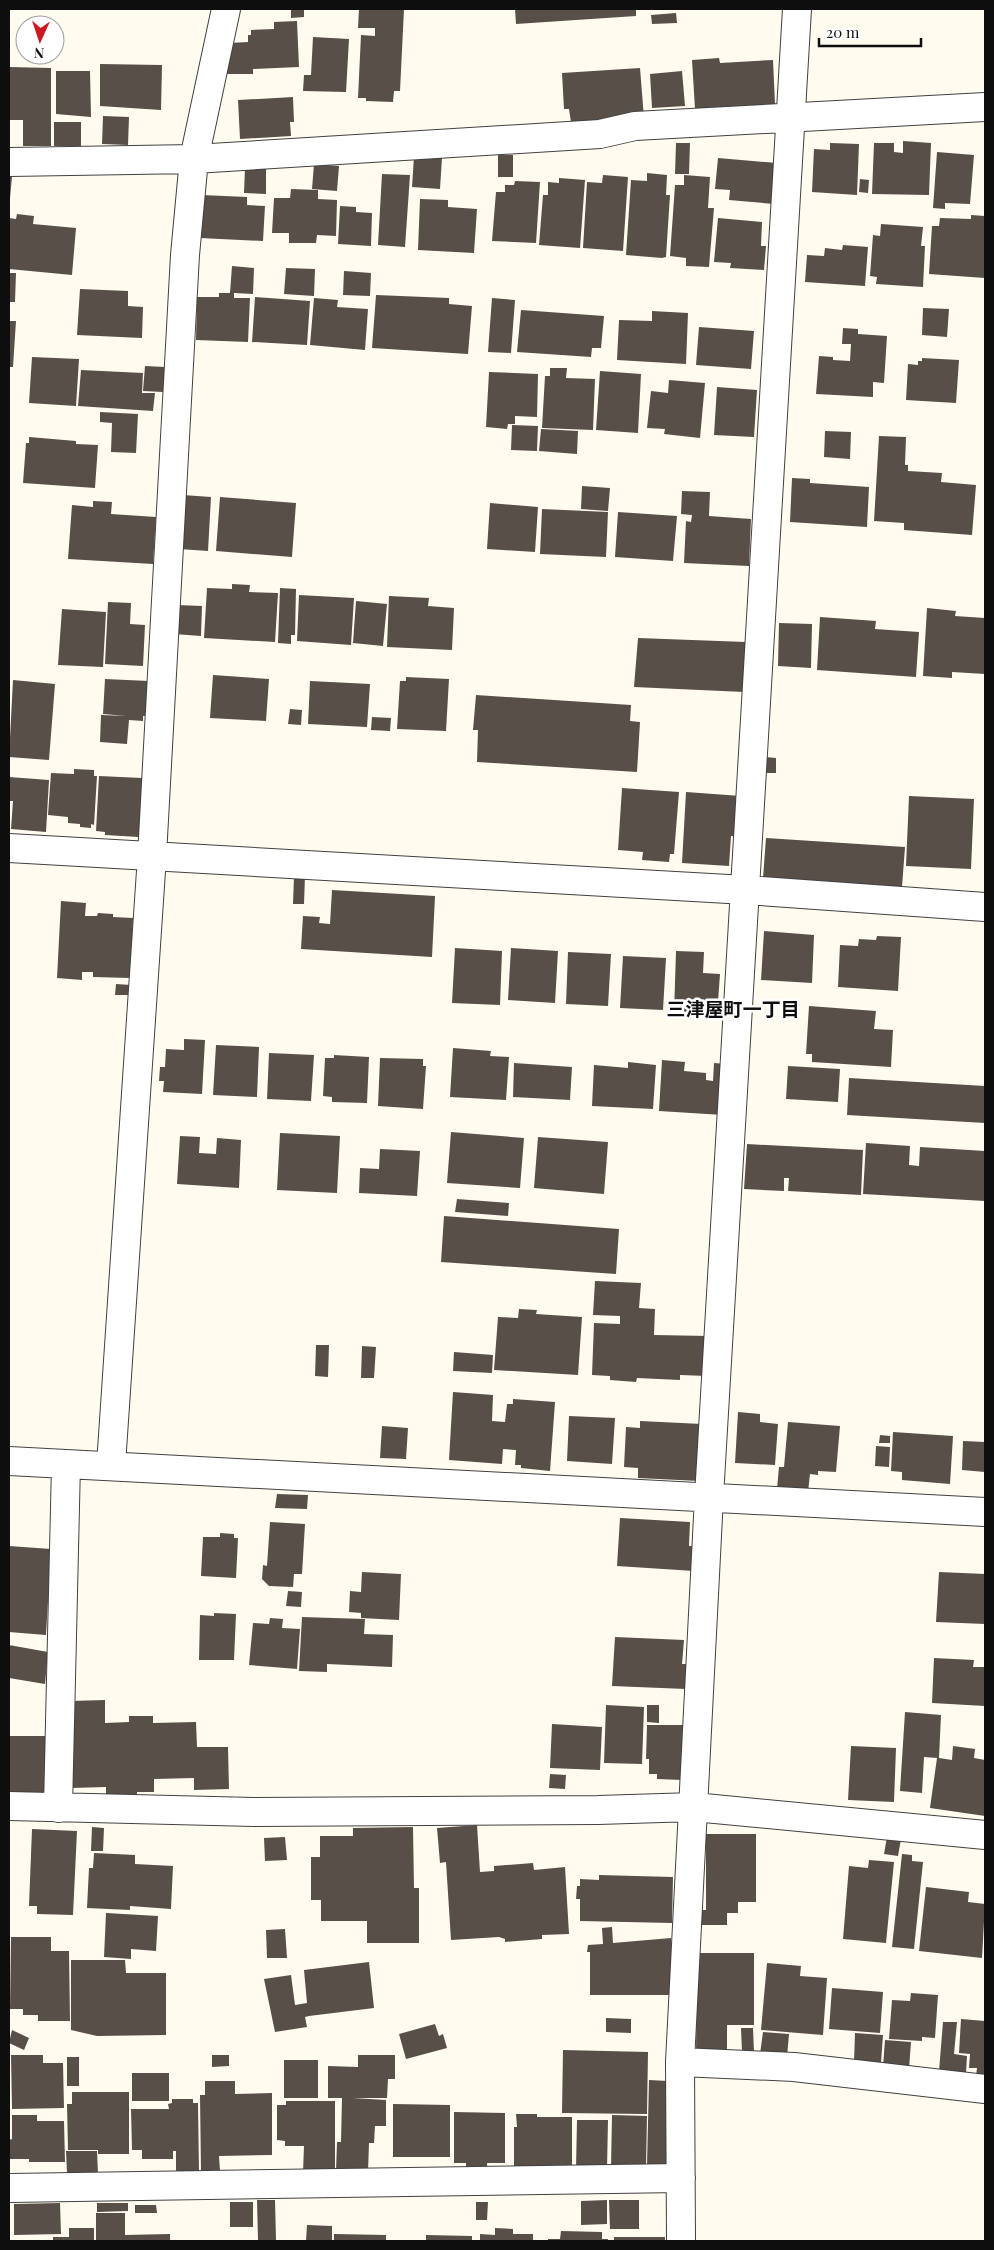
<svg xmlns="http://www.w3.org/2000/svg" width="994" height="2250" viewBox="0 0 994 2250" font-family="'Playfair Display','Noto Sans JP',serif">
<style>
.building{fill:#584f49}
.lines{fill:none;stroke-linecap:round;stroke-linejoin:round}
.minor-casing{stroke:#414141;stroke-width:30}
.minor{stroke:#fff;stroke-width:28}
.labels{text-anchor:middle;stroke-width:5;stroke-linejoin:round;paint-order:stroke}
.neighbourhood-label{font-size:19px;font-weight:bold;fill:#0e0e0e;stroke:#fff}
</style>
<rect width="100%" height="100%" fill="#fffcef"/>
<!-- building -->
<path class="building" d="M291,9H304V17L291,18Z
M359,9H404L400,91H394L393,102L366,101V98H358L361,35L375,36V28H358Z
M515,9H636V16L516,24Z
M676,13L677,23L652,24L651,15Z
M297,21L299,67L253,69V74H225L229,43L248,42V35H251V30L274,29V22Z
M313,37L349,39L346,92L303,91L304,75H311Z
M719,58L720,63L773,60L775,104L695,109L692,60Z
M100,64L162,65L161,110L100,106Z
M9,67L51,68V146H23V120H9Z
M640,68L644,118L571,122L569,109H564L562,73Z
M56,71H90L91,117L56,114Z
M682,71L685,106L652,108L650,74Z
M293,97L294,122H290L291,136L240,139L238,100Z
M103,116L129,117L128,145L102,144Z
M54,122H81V146H54Z
M903,141L931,143L929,195L872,194L874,143H894V152L903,153Z
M676,143H690L689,174H675Z
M830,143L859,144L857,195L812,192L814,149L830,150Z
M937,152L974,155L970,204L945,203V209L933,208Z
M498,155H513V177H498Z
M414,156L442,158L440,189L412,187Z
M718,158L777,163L774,204L729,200L730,190L715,189Z
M314,164L339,166L337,191L312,189Z
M245,168L266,169V194L244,193Z
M647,173L667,175L666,195H670L666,257L662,258L626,255L631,180L647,181Z
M382,174L410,175L405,247L378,245Z
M603,175L628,177L623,251L583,248L587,182L602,183Z
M684,175L710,177L708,208H714L709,267L686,266V258L670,256L675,185H684Z
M9,177H12L10,198H9Z
M559,178L585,180L580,248L539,245L543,195H548V182L559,183Z
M860,179L869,180L868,193L859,192Z
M515,181L540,182L536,243L492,241L496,192H505V185H514Z
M291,189L318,190V199L337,200L336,236L317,235L316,243H289V233H272L274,198H290Z
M202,195L247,197V205L265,206L263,241L200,238Z
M420,199L448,200V207L477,209L474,253L418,250Z
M340,206L356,207V212L372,213L371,246L338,244Z
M17,214L34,216L33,224L76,228L72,275L9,269V218L16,219Z
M971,215L985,216V278L929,274L932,226H939L940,218L971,219Z
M718,218L762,222L761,246H766L764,270L730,268L731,263L714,262Z
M881,224L923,227L921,246H925L923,287L876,284L877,277L870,276L873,235L880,236Z
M843,245L868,247L865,286L805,282L807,255L824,256L825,248L842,250Z
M232,266L254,268L253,294L234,293V298H250L248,342L196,340L197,297H219V293H230Z
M286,268L315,269L314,296L284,294Z
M344,271L371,273L370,296L343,295Z
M9,273H16L15,302H9Z
M80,289L128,291V306L143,307L142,338L77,335Z
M376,295L449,298V304L472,306L468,354L372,348Z
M255,297L310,301L307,345L252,342Z
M314,298L338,300L337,307L368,309L365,350L310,345Z
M492,298L515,300L511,353L488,352Z
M923,308L949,309L947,337L922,335Z
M521,310L604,316L601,348H592L591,357L517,352Z
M652,311L688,313L686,364L617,360L619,320L652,321Z
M9,321H16L13,367H9Z
M699,327L754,331L751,369L696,365Z
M843,328L858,329V334L887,336L884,383L873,382V397L816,394L819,356L833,357V360L850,361L851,344H842Z
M32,357L79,359L76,406L29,403Z
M922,358L959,360L956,403L906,400L908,364L918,365V361H922Z
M145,366L165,367L163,392L143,391Z
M550,368H567L566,378L595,379L593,430L542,428L545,376H550Z
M81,370L143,373L142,393H155L153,411L78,406Z
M600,371L641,374L638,433L596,430Z
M489,372L538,374L537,417L515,416V424H508L507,429L486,427Z
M669,380L705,383L700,438L664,434L665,429L647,428L651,391L668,393Z
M717,387L757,390L754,437L714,435Z
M100,412L138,414L136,453L111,452L112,423L100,422Z
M512,425L538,426L537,451L511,450Z
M541,429L578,431L577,454L539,451Z
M825,431L851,432L850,459L824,457Z
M879,436L906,437L905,465H908V471L942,473L941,482L976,485L972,535L904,530V523L874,521Z
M29,437L76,441V444L98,445L95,488L23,483L26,443H29Z
M792,478L810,479V483L869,487L867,527L790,522Z
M582,486L610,488L608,511L581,509Z
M682,491L710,492L709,516L751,519L749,566L684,563L686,521L691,522L692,515L681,514Z
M183,495L211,497L208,551L179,549Z
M220,497L296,503L292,557L216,551Z
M93,501L112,502L111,514L156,517L153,564L68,559L72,505L93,507Z
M490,503L538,507L535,552L487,549Z
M542,509L608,512L606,557L540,554Z
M618,512L677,516L673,561L615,557Z
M232,584L250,585L249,592L278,593L275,642L204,638L207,588L232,589Z
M280,588L296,589L295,635H291V644L278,643Z
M299,595L354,598L351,645L297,641Z
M389,596L429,598L428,606L454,608L452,650L387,647Z
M356,601L387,604L383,646L353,643Z
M108,602L131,603L130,624L145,625L143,666L105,664Z
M176,605L202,606L201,636L174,634Z
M927,608L956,611L955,616L985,618V674L952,672V678L923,676Z
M62,609L106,612L103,667L58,665Z
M820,617L876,621L875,629L919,632L916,677L817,670Z
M779,623L812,624L811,668L778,666Z
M638,638L746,642L744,692L634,687Z
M213,675L269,679L266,721L210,718Z
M406,677L449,679L446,731L397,729L400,681H406Z
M105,679L149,681L146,716H143V721L129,720L127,744L100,742L101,715L126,716L103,714Z
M13,680L55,684L49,760L9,757Z
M310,681L370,684L367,727L308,724Z
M476,695L631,705L630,721L640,722L637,772L477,762L478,730H473Z
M290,709L302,710L301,725L288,724Z
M372,717L391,718L390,731L371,730Z
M765,757L776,758V773H764Z
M74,769L94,770V776H97L94,825L91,824V828L80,827V824L68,823V817L48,815L51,773L74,774Z
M99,776L142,778L139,837L105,835V832L96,831Z
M9,777L49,780L46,832L11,829L13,801H9Z
M622,788L679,792L674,854H670L669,862L642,860L643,852L618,850Z
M686,792L741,796L738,837L731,836L729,866L682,863Z
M909,796L974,799L971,869L906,866Z
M766,838L905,847L902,887L763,878Z
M294,876H305L304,904H293Z
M332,890L435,896L432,957L301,949L303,916L320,917L319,923L330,924Z
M61,901L86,903L85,916H97L98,913L113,914V917L133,918L130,978L93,977V972H82V980L57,978Z
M764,931L814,935L812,983L761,980Z
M877,936L901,937L898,991L838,987L840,945L858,946L859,939L876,940Z
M455,948L502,951L500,1005L452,1003Z
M511,948L558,951L555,1003L508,1000Z
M676,951L704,952L703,973L720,974L717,1016L674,1014Z
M568,952L611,954L608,1006L566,1004Z
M623,956L666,958L663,1010L620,1008Z
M116,984L131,985L130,995H115Z
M809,1006L876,1011L874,1029L893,1030L891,1067L812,1062V1054H806Z
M184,1039L205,1040L202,1094L163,1092L164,1081H159L160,1067H165L166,1049L184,1050Z
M216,1045L259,1047L257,1097L213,1095Z
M453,1048L491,1051L490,1056L509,1057L506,1100L450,1097Z
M269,1053L314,1055L311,1101L267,1099Z
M334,1055L369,1057L367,1103L332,1102V1097L323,1096L325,1058H334Z
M380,1058L423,1059V1066H426L423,1109L378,1106Z
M662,1060L685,1062L684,1071L706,1073V1080L713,1081L714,1063L726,1064L723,1115L659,1111Z
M628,1062L656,1065L653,1109L592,1106L594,1065L628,1068Z
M514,1063L572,1067L570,1100L513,1097Z
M788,1066L840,1069L838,1102L786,1099Z
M849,1078L985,1086V1123L847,1115Z
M451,1132L524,1138L520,1188L447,1183Z
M280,1133L340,1136L337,1193L277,1190Z
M180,1136L200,1137L199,1153L216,1154L217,1138L241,1140L239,1188L177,1184Z
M538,1137L608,1142L604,1194L534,1188Z
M866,1143L910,1146L909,1165L919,1166L920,1147L985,1151V1201L863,1194Z
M747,1144L863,1150L861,1195L788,1191L789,1178H784V1191L744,1189Z
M380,1149L420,1151L417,1196L359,1193L360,1168L379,1169Z
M457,1199L509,1203L508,1216L455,1212Z
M444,1216L619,1229L616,1274L441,1262Z
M595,1281L641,1283L639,1308L655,1309L654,1335L709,1336L707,1376L680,1375V1380L637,1378L636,1382L610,1380V1376L592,1375L594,1323L620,1324V1316L593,1315Z
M519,1309L537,1310L536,1314L582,1317L578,1375L494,1370L498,1317L518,1318Z
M316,1345H329L328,1377L315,1376Z
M362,1346L376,1347L374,1378H361Z
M454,1352L493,1355L492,1373L453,1371Z
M453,1392L493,1395L492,1421L505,1422L507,1404H513V1399L555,1402L550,1471L521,1468V1465H515L516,1450L503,1449L502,1464L449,1460Z
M738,1412L760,1414V1422L778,1424L775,1465L735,1463Z
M569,1416L615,1418L612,1464L567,1461Z
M640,1421L702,1424L699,1481L638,1478V1468L624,1467L626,1427L640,1428Z
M788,1422L840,1426L836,1472L818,1471V1475L810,1474L808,1492L777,1489L779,1467H784Z
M382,1426L408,1428L406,1459L380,1458Z
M893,1432L953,1436L950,1484L902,1480V1472L891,1471Z
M880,1435L890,1436V1443H879Z
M963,1441L985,1442V1472L962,1470Z
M876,1446L890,1447L889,1467L875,1466Z
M277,1494L308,1495L307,1509L275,1508Z
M620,1518L690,1522L689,1546H695L694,1571L617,1566Z
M270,1522L305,1524L302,1574H294L293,1587L269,1586L262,1579L263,1565L267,1566Z
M220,1533L234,1534V1538H238L236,1578L201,1576L203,1537H220Z
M9,1546L51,1549L46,1635L9,1632Z
M362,1572L401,1574L399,1620L361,1618V1613L349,1612L350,1591L361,1592Z
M939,1572L985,1574V1624L936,1622Z
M288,1591L302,1592L301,1607L286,1606Z
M214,1613L236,1614L234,1660H199L200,1615L214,1616Z
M302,1617L365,1619L364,1634L393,1635L392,1667L327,1664V1672L299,1671Z
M270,1618L283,1619L282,1628L300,1629L297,1669L249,1665L253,1623L269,1624Z
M615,1637L684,1640L682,1664H688L686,1689L612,1686Z
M9,1645L48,1652L45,1684L9,1678Z
M934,1658L974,1660L973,1667H985V1706L932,1703Z
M105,1700V1723L129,1722V1716H153V1723L196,1722L197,1747H228L229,1789L194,1790V1778L154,1779V1792H137V1795H106V1787L72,1788L71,1701Z
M606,1705L644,1707L642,1764L604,1763Z
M647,1705H659V1723L647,1722Z
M905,1712L941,1715L939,1758L952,1760L953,1746L975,1749L974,1758L985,1760V1816L930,1808L937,1758L924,1757L922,1793L900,1791Z
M552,1724L602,1727L600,1770L550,1768Z
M647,1725H683L682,1780L657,1779V1774H649V1759H646Z
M9,1736H49L50,1792L9,1794Z
M851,1746L896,1748L894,1802L848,1800Z
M550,1774L566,1775L565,1789L549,1788Z
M477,1825L480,1872L494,1871V1866L533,1863L534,1870L565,1867L569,1934L542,1935V1939L505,1942V1939L499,1937L451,1940L446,1862L440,1863L437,1828Z
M92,1827L104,1828L103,1851H91Z
M413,1827L414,1888H419V1943H367V1921H321V1900H311V1857H320V1836H353V1828Z
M32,1829L77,1831L73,1915L37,1914V1906H29Z
M706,1834H756V1902H738V1913H727V1925H701V1910H706Z
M285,1837L287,1860L265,1861L264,1838Z
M887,1837L901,1839L898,1856L884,1854Z
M94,1853L135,1855V1864L173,1866L171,1909L130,1906V1910L87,1908L89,1868H93Z
M902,1854L912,1855V1861L923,1862L914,1949L892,1947Z
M869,1860L894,1862L886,1943L843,1939L849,1866L868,1868Z
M599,1875L673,1877L672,1923L580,1921V1899H576L577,1886H580V1879L599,1880Z
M926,1887L969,1892L968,1902L985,1904L982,1958L919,1951Z
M106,1913L158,1916L156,1951L131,1949V1959L104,1957Z
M612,1927L613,1943L671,1938V1995H590V1952H587L588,1945L603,1944L602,1928Z
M285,1929L287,1958H267L266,1930Z
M11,1937H51V1951H69L70,2021H38V2015H23V2009H10Z
M697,1953H754V2025H727V2054L696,2053Z
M71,1960H125L126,1973H166V2035L97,2036L71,2030Z
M369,1962L374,2008L309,2016L305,2017L307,2027L275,2032L264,1979L291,1975L295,2005L307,2003L304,1970Z
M767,1963L801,1966L800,1976L827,1978L823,2035L761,2030Z
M832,1988L883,1992L880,2033L829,2029Z
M911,1993L938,1995L935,2038L922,2037V2041L889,2039L892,2000L910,2001Z
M606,2018L631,2019V2033L606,2032Z
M961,2019L985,2021V2076H976L977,2068H969L970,2054L959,2053Z
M943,2022H957L954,2054L967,2056L966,2073L939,2071Z
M435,2024L439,2036L443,2034L447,2048L406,2059L399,2034Z
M741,2028H753L754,2052H742Z
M12,2030L29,2038L24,2050L9,2043Z
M763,2032L789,2034L787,2057L760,2054Z
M855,2033L883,2035L881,2063L854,2062Z
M885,2040L911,2042L909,2069L883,2067Z
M563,2050L648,2052L647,2114L562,2113Z
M11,2055H43V2063H63L64,2108L12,2109Z
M212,2055H229V2066L212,2067Z
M358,2055H395V2079H388L387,2098H353L386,2100V2126H375L374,2143H369L368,2172L336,2171L337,2142H341L342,2098H328V2066L358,2067Z
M67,2057H79V2086H67Z
M284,2060H318V2098H284Z
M132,2073H169V2101H132Z
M649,2080L668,2081L667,2166H647Z
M205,2081H235V2094L272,2093V2155L219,2156L220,2171L201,2172L200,2095H205Z
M72,2092H129V2154H98V2150H68L67,2104H72Z
M172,2099H193V2103H198L199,2173L176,2174V2151H173V2159H142V2150H132L131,2109H169L168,2104L172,2103Z
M286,2101H335V2172H303L304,2146H285V2141L277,2140V2105H286Z
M393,2104L450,2105V2157H393Z
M454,2112L505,2113V2163H487V2168L466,2167V2163H454Z
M516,2114H537V2117H572V2166L514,2171V2127H517Z
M12,2115H37V2121H64L65,2162H29V2159H9V2140L12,2139Z
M612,2115L647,2116L646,2168L611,2167Z
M577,2120H608L607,2169H576Z
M66,2151H97L98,2173H67Z
M257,2200H275L276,2240H258Z
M607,2200V2224L581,2225V2201Z
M609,2200H639V2229H610Z
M230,2202H253V2227H230Z
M476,2202H488L487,2220H476Z
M60,2203L61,2234L14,2235V2204Z
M97,2203H128V2211L97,2212Z
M135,2205H156L157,2213H135Z
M96,2213H125V2235L170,2234V2241H96Z
M307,2225L332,2226V2241H306Z
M69,2228H94V2241H53V2237H69Z
M495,2228L513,2229V2234H533V2241H480V2234L495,2235Z
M561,2231L602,2232V2239H608V2241H548V2239H560Z
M334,2234L386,2235V2241H334Z
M426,2235L472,2236V2241H426Z
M614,2237H665V2241H614Z"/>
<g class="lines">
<defs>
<path id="minor" d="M9,162L194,159L600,134L635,126L985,107
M9,848L746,890L985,907
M9,1461L985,1512
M111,1465L152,856L185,255L194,159L226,9
M9,1806L254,1812L598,1810L694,1807L985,1835
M58,1808L66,1464
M680,2062L794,2067L985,2089
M9,2188L681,2178
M681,2241L680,2062L709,1497L797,9"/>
</defs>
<!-- minor casing -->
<use href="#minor" class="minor-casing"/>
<!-- minor -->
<use href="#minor" class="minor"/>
</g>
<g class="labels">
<!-- neighbourhood labels -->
<g class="neighbourhood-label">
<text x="733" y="1016">三津屋町一丁目</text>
</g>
</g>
<!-- border -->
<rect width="994" height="2250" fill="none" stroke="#0e0e0e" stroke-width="20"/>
<!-- north arrow -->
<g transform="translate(40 40) rotate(183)"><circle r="24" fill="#ffffff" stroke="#9f9f9f"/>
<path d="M0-4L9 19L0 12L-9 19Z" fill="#cc1822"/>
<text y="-8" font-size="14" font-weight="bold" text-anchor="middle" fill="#0e0e0e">N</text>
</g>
<!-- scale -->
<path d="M819 38v8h102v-8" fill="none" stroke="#0e0e0e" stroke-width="2.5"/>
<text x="826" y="38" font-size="15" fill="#0e0e0e" stroke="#ffffff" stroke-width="4" paint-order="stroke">20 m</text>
</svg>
